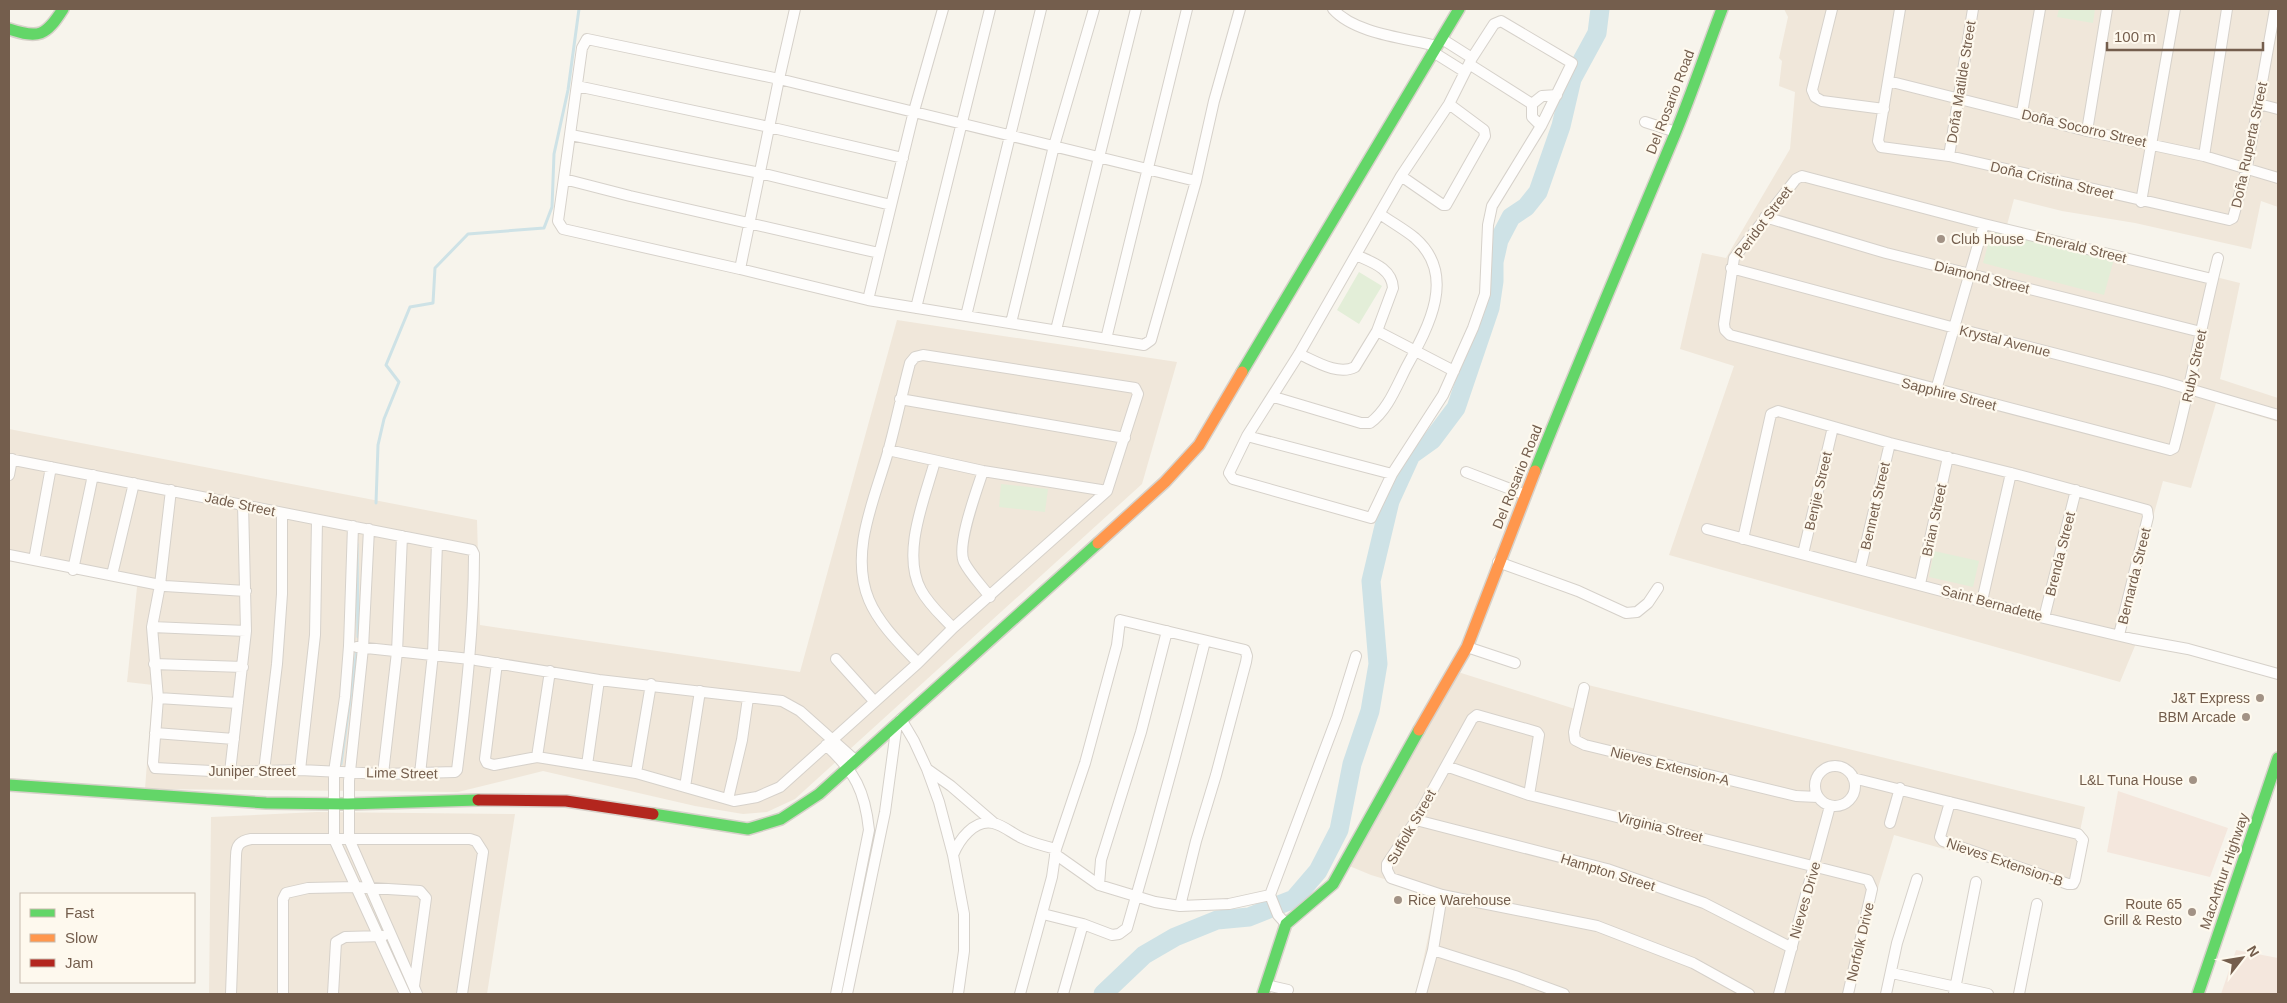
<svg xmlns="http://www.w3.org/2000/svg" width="2287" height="1003" viewBox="0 0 2287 1003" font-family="Helvetica,sans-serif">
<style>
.residential{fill:#f0e7da}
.commercial{fill:#f4e7dd}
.green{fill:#e3eed8}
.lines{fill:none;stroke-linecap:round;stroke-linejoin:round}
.stream{stroke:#cee2e6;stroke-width:3}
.river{stroke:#cee2e6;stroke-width:19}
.street-casing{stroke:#d6d1ca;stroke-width:12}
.fast-casing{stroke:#d7d1ca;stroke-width:14}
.slow-casing{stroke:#d7d1ca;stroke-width:14}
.jam-casing{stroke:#d7d1ca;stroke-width:14}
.street{stroke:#fefdfc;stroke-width:10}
.fast{stroke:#63d668;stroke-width:11}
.slow{stroke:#ff974d;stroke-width:11}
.jam{stroke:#b3261e;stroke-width:11}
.poi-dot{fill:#a29285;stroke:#fef9ee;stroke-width:2}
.labels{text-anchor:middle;stroke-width:4.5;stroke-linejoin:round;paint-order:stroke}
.street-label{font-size:14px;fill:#745e4d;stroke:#fef9ee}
.poi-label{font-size:14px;fill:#745e4d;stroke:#fef9ee;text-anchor:end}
</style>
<rect width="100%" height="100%" fill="#f7f4ec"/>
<!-- residential -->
<path class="residential" d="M1784,9H2278V207L2261,201L2251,249L2135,223L2062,211L2014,199L2007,225L2240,283L2220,379L2278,398V422L2216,403L2191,488L2163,481L2121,633L2137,641L2120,682L1669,555L1734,366L1680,349L1702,253L1726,258L1790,149L1795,92L1779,86L1782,61L1779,58L1788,17Z
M897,320L1177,362L1142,484L795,799L767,812L743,814L695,806L543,771L458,792L145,789L153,685L127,682L138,578L9,556V429L477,520L480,625L800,672Z
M1458,672L1575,709L1584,684L2085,807L2069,884L1894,835L1846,994H1416L1437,895L1371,875L1347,865Z
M317,812L515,814L487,994H209L211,817Z"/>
<!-- commercial -->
<path class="commercial" d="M2118,791L2228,828L2210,877L2107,852Z
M2236,950L2278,958V994H2221Z"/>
<!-- green -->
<path class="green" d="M2059,9H2095L2093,23L2057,17Z
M1993,226L2114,259L2104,295L1983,263Z
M1359,272L1382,286L1359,324L1337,310Z
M1001,484L1048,489L1045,512L999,507Z
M1934,551L1979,561L1973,587L1929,577Z"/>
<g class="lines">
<!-- stream -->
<path class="stream" d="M376,503L378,445L384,419L399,382L386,365L410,307L433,303L435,268L468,234L544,228L552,207L554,154L568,90L579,9
M357,544L358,637
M341,764L357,649"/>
<!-- river -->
<path class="river" d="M1103,994L1144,955L1175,937L1217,920L1249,917L1294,899L1318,871L1339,830L1352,764L1370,711L1378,664L1371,581L1390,501L1411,455L1432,440L1456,408L1490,308L1494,281V262L1499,240L1511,217L1526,207L1538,192L1561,126L1572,79L1597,33L1600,9"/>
<defs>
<path id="street" d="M943,9L914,111L868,300L1144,345L1151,340L1196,181L1214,101L1240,9
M1333,9C1355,34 1406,38 1437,46
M1832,9L1812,90L1815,97L1822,101L1884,109
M1900,9L1878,141L1881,147L1949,156L2229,220L2233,218L2247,167L2275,9
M1501,21L1572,63L1541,126L1492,206L1488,225L1485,294L1473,328L1443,395L1392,474L1371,518L1233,479L1229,473L1247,436L1299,354L1401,176L1449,104L1472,58L1494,24Z
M1442,39L1472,58
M1433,52L1465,72
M1469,64L1532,104
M1888,81L2087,131L2204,156L2278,178
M577,86L769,127L903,158
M2259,104L2278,109
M2022,113L2040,9
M1645,122L1676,132
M1541,126L1532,117V104L1542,96L1557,95
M2087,131L2107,9
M571,135L760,173L891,205
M1949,156L1973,9
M2204,156L2227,9
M1401,176L1443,205H1446L1485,136L1484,130L1449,104
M564,179L630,196L879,253
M2141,202L2175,9
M1765,217L1886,253L2201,332
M1731,268L1955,328L2162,381L2278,415
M740,269L563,229L558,221L582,48L587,39L779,79L795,9
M2212,279L1984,224L1802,176L1796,179L1734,258L1724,324L1725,330L1730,335L2170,450L2174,448C2191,385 2202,321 2218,258
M868,300L740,269L779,79L1196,181
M916,308L990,9
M966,316L1041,9
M1011,323L1054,146L1094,9
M1056,330L1136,9
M1377,331L1454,371
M1106,339L1187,9
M1299,354C1315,361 1338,376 1355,367L1377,331L1393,288C1392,268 1371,262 1356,255
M923,355L1135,388L1138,394L1107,491L953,628L918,663C901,645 879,624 869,600C849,552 875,498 888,452C896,423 902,393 910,363L915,357Z
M1936,390L1984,224
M1274,397L1361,423H1370C1388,410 1397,385 1407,366C1429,326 1457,275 1415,238C1404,229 1391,222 1380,214
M900,399L1125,438
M1247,436L1392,474
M888,450L983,471L1107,491
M9,459L472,550L474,554C474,627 466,698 457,770L455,772L383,774L300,770L230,772L155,768L153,763L158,698L152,627L160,585L171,490
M935,461C925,498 901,553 921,590C929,605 942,616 953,628
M983,471C977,490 956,545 964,562C970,574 982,586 990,597
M1466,472L1526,495
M9,475L12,459
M353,526L349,646L345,697L334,772V839L405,994
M369,529L363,648L349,781V839L417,994
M1707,529L2044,618L2133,639L2188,649L2278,674
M1743,539L1771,414L1778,411L1890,443L2011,473L2147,510L2148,517L2119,635
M1803,554L1833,427
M9,555L165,586L246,591
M34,560L51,467
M1498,562L1578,591L1626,613L1637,612L1648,603L1658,588
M1860,569L1890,443
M73,570L93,475
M112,575L134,483
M1920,584L1948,457
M1982,601L2011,473
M2044,618L2076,490
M152,627L246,631
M357,647L470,659
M1467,647L1515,663
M836,659L874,701
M476,660L599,680L782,701L800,711L855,760
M497,663L485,759L487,763L494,765L537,757L636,773L734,801L757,797L780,787L918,663
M154,664L243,667
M1584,688L1574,732L1575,740L1585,745L1796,796L1818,797
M158,698L238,703
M901,719L914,741L927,769L951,786L994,823
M155,733L234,739
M826,745C855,772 865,791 869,830L836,994
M537,757L550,671
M587,765L599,680
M1446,766L1529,795L1868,880L1872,889L1848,994
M1815 786a20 20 0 1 1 40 0a20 20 0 1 1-40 0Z
M927,769L939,802L953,855C959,840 974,819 993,823C1003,825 1013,834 1022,838C1032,843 1044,846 1056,849
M300,770L315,635L317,520
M264,771L277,664L282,594V514
M230,772L246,631L243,504
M636,773L651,684
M383,774L397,652L402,536
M420,774L433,654L437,543
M1853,778L2078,834L2083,840L2075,880L2073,884H2068L1943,841L1940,837L1950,802
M685,787L700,691
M1529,795L1539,735L1537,732L1477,715L1472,719L1416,820L1387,864V870L1391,878L1442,895L1597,926L1693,963L1749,994
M728,799L742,740L748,698
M1416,820L1607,869L1704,903L1792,948
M1890,823L1900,788
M953,855L964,914V951L958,994
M1099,885L1101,860L1141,732L1167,631
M1180,906L1229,904L1270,895
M1043,914L1083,924L1112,935L1119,934L1127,928C1155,833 1181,737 1205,641
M1286,924L1278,915L1270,895L1337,717L1356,656
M1433,950L1515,976L1564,994
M1892,973L1988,994
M1266,985L1288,990
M231,994L236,856C236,845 240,841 251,839H470L476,841L483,852L462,994
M283,994V899L286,893L308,888L356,887L420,891L426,898L414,986
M333,994L336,942L345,937L383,936
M847,994L885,812L897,723
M1020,994L1052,877L1056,849L1085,763L1117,645L1120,620L1245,650L1247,656L1246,662L1216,775L1196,841L1180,906L1155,902L1099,885L1055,854
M1063,994L1083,924
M1421,994L1433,950L1442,895
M1779,994L1830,806
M1886,994L1897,943L1917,879
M1954,994L1976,882
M2019,994L2037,904"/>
<path id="fast" d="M9,29C39,39 46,36 63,9
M1242,372L1459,9
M1535,471C1580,358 1628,246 1675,134C1692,93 1706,51 1722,9
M9,785L266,803L348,804L478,800
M653,814L748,829L781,819L819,794L1098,543
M1263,994L1286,924L1333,884L1419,730
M2198,994L2278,758"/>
<path id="slow" d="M1098,543L1165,482L1199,445L1242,372
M1419,730L1467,647L1535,471"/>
<path id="jam" d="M478,800L566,801L653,814"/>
</defs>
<!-- street casing -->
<use href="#street" class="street-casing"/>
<!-- fast casing -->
<use href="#fast" class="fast-casing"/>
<!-- slow casing -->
<use href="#slow" class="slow-casing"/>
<!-- jam casing -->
<use href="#jam" class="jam-casing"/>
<!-- street -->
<use href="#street" class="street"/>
<!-- fast -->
<use href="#fast" class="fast"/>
<!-- slow -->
<use href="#slow" class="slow"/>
<!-- jam -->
<use href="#jam" class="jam"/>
</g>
<!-- markers -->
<g class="poi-dot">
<circle cx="1941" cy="239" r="5"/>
<circle cx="2260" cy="698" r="5"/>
<circle cx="2246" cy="717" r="5"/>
<circle cx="2193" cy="780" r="5"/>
<circle cx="1398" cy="900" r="5"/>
<circle cx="2192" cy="912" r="5"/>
</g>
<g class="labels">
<!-- street labels -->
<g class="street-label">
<text transform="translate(1961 82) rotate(-81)" y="5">Doña Matilde Street</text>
<text transform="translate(1670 102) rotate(-69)" y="5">Del Rosario Road</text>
<text transform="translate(2084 128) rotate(13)" y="5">Doña Socorro Street</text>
<text transform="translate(2249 145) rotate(-78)" y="5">Doña Ruperta Street</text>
<text transform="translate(2052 180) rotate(13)" y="5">Doña Cristina Street</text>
<text transform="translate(1763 222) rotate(-53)" y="5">Peridot Street</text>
<text transform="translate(2081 247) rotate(14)" y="5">Emerald Street</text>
<text transform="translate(1982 277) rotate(14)" y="5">Diamond Street</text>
<text transform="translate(2005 341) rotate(14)" y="5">Krystal Avenue</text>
<text transform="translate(2194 366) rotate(-78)" y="5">Ruby Street</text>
<text transform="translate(1949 394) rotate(14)" y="5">Sapphire Street</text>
<text transform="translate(1517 477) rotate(-68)" y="5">Del Rosario Road</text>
<text transform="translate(1818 491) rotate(-77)" y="5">Benjie Street</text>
<text transform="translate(240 504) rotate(12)" y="5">Jade Street</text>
<text transform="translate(1875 506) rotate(-77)" y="5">Bennett Street</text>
<text transform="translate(1934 520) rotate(-78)" y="5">Brian Street</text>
<text transform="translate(2060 554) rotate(-76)" y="5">Brenda Street</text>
<text transform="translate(2134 576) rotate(-76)" y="5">Bernarda Street</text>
<text transform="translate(1992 603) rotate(15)" y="5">Saint Bernadette</text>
<text transform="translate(1670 766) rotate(14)" y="5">Nieves Extension-A</text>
<text x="252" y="776">Juniper Street</text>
<text transform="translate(402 773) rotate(1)" y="5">Lime Street</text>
<text transform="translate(1411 827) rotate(-60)" y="5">Suffolk Street</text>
<text transform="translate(1660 827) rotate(14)" y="5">Virginia Street</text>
<text transform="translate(2005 862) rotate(19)" y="5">Nieves Extension-B</text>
<text transform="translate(2224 871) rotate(-71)" y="5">MacArthur Highway</text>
<text transform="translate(1608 872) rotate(17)" y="5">Hampton Street</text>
<text transform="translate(1805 900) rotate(-74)" y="5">Nieves Drive</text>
<text transform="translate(1860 942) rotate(-77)" y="5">Norfolk Drive</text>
</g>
<!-- poi labels -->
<g class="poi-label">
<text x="1951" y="244" text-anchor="start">Club House</text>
<text x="2250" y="703">J&amp;T Express</text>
<text x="2236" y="722">BBM Arcade</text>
<text x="2183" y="785">L&amp;L Tuna House</text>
<text x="1408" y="905" text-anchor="start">Rice Warehouse</text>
<text x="2182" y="909">Route 65<tspan x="2182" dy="16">Grill &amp; Resto</tspan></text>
</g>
</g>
<!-- border -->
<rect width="2287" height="1003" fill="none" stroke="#745e4d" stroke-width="20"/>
<!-- legend -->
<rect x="20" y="893" width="175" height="90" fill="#fef9ee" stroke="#c7bbae"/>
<rect x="30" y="909" width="25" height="8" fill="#63d668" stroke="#c7bbae"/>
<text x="65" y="918" font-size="15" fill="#745e4d">Fast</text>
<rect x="30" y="934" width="25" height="8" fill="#ff974d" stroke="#c7bbae"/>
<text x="65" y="943" font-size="15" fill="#745e4d">Slow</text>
<rect x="30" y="959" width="25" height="8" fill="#b3261e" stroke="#c7bbae"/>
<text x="65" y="968" font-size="15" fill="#745e4d">Jam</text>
<!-- north arrow -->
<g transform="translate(2242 958) rotate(59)" stroke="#fef9ee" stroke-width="4" paint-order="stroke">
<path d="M0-4L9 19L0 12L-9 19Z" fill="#745e4d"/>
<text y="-8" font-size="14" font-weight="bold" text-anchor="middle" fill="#745e4d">N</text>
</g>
<!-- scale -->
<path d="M2107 42v8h156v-8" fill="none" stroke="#745e4d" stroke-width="2.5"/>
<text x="2114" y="42" font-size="15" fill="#745e4d" stroke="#fef9ee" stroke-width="4" paint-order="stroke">100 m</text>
</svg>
